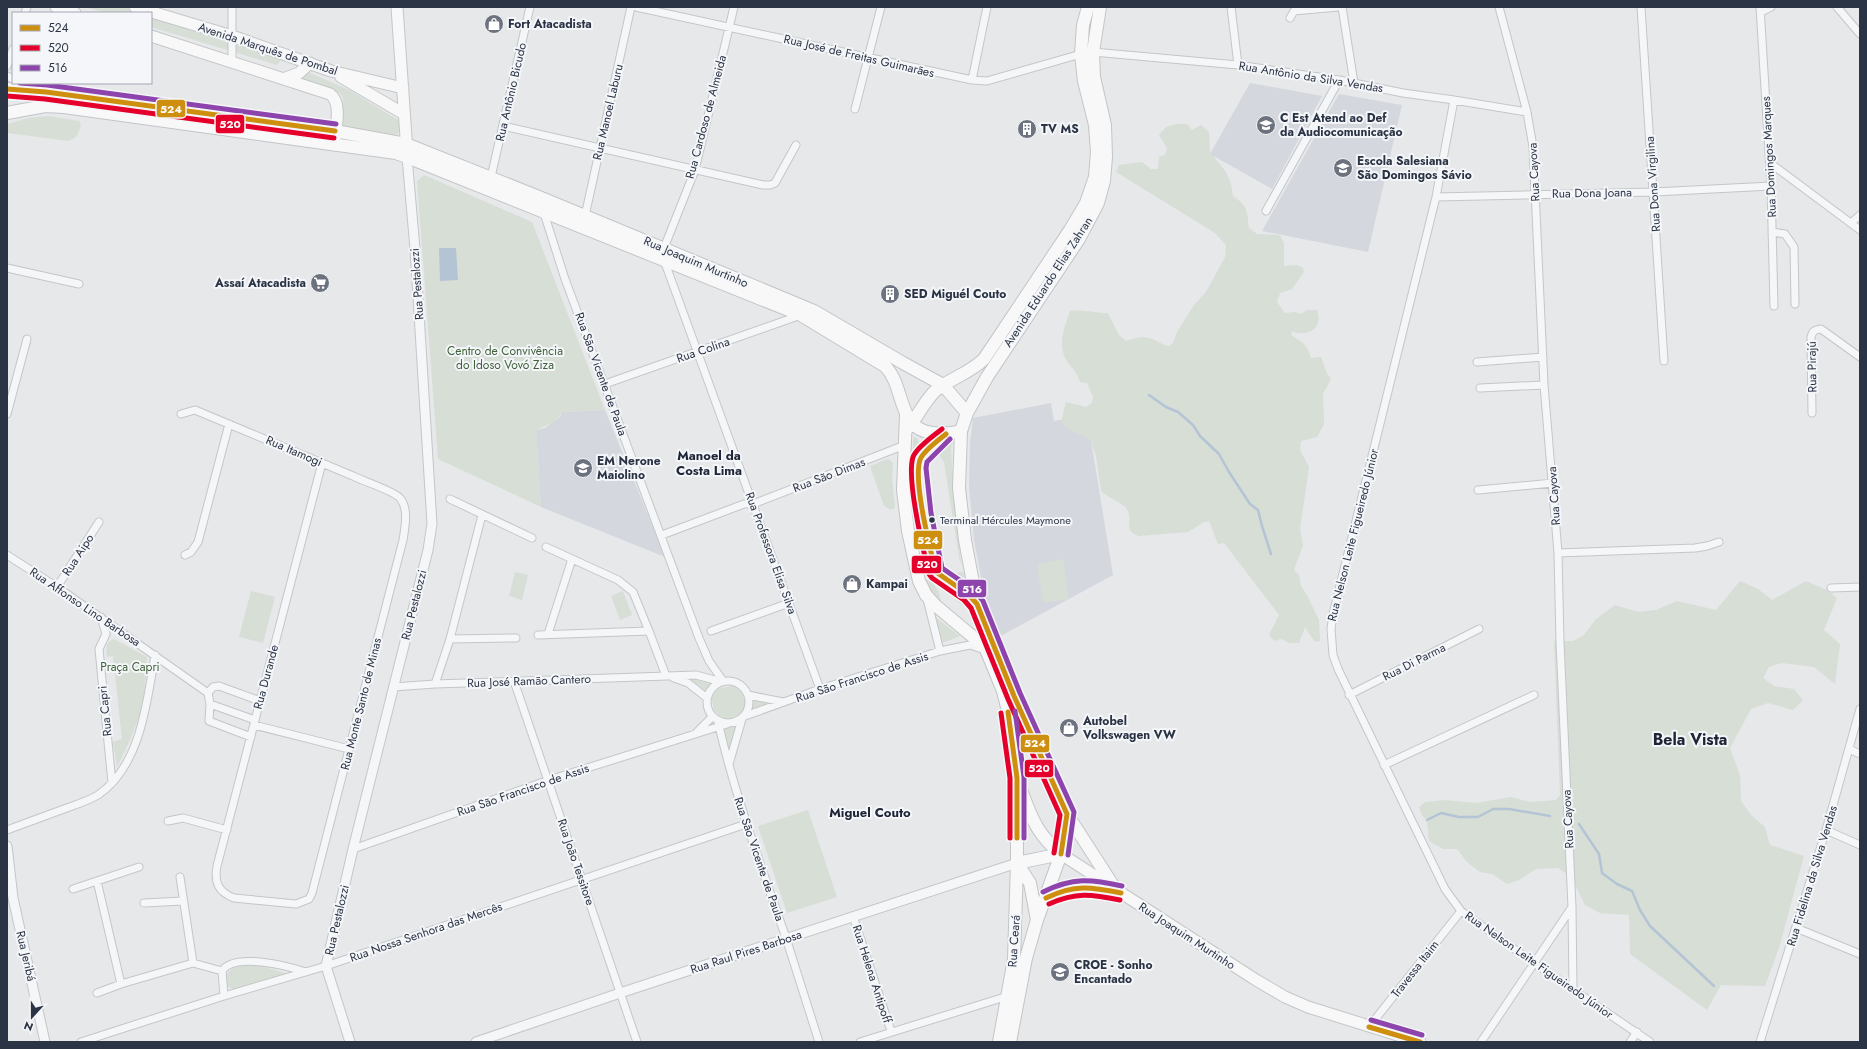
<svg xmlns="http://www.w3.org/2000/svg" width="1867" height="1049" viewBox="0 0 1867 1049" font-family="Jost,sans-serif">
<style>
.built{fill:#d4d7dd}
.green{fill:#d6ded6}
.water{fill:#b4c4d5}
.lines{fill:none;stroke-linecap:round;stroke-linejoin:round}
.stream{stroke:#b4c4d5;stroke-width:2.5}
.minor-casing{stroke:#c4c6c8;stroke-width:9}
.tertiary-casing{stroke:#c4c6c8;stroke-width:11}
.secondary-casing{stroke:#c4c6c8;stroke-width:13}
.primary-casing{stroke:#c2c5c8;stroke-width:14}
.minor{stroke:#f5f6f7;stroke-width:7}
.tertiary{stroke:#f5f6f7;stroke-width:9}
.secondary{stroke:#f8f8f8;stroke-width:11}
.primary{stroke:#f8f8f8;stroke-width:12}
.bus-1-casing{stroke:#f4f6f9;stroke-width:8}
.bus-2-casing{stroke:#f4f6f9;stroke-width:8}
.bus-3-casing{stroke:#f4f6f9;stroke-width:8}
.bus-1{stroke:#ce8f0e;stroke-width:5}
.bus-2{stroke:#e4002b;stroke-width:5}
.bus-3{stroke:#8e44ad;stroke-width:5}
.bus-dot{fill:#2b3445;stroke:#f4f6f9;stroke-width:1.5}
.labels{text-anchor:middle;stroke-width:4;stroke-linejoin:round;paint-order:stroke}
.bus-label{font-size:11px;fill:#2b3445;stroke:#f4f6f9;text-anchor:start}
.poi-label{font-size:12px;font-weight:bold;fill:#2b3445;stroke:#f4f6f9;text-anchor:start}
.street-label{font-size:12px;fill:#2b3445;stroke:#f4f6f9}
.park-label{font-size:12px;fill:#3f6138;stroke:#f4f6f9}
.neighbourhood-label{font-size:13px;font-weight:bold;fill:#1d2536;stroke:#f4f6f9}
.district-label{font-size:16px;font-weight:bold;fill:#1d2536;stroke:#f4f6f9}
.line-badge{stroke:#f4f6f9;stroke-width:1.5}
.badge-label{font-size:11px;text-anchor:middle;font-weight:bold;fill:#fff}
</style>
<rect width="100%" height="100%" fill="#e6e8ea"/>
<!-- built -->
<path class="built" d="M1250,83L1322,96L1272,189L1210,154Z
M1339,94L1402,105L1368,252L1262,231Z
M1051,403L1054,421L1087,416L1113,575L997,638L986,603L974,540L969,487L970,443L973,418Z
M605,410L665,557L541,507L536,430L545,428L560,417L562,412Z"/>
<!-- green -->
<path class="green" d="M85,7H124L143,13H105Z
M151,16L278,56L280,61L277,65L151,27Z
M306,71L351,91L398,120L400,128L398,134L393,135L341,127L343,98L340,93L296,78Z
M48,116L79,121L81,125L77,136L69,141L7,133V124L29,118Z
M1176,124H1187L1192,130L1201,125L1209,132L1210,152L1226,172L1231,184L1233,196C1248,206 1247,211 1249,228L1257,234L1280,235L1284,244V266L1297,265L1303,268L1304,272L1292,289L1280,293L1277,302L1285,313L1295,312L1301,314L1307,310H1317C1324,328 1307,338 1292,331L1291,335C1302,342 1308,345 1311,358L1321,357L1327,374L1331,379L1323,394L1324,424L1317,437L1301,441L1300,450L1309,467L1300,529L1303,545L1294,570L1299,575L1301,586L1307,595L1319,620L1320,641L1315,642L1305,627L1299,643H1290L1281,639L1274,641L1269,635L1279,615L1224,543L1218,544L1209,521L1204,522L1188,532L1139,536C1121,530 1135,520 1126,508C1122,503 1107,497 1101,491L1096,456L1090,439L1068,429L1061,422L1066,402L1086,407L1092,403L1093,397L1087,383L1080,382C1076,368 1070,368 1065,358C1058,342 1065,326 1070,311C1080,309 1097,313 1108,313L1119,335L1126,341C1133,339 1141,336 1148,338C1156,339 1161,345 1169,346L1173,343L1177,332L1194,305L1206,292L1225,257L1226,245L1215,233L1116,172L1119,165L1142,162L1151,169H1158L1159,157L1166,154L1167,148L1159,135L1166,127Z
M424,175L532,222L605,410L562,412L556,421L536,430L541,507L438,459L417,181Z
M913,437L917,438L923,450L915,463L913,470L929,570L923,572L913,494Z
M954,439L951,448L955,514L961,563H960L944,462L938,453L951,440Z
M888,459L893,463L892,479L895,508L891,510L884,506L870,466Z
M1063,559L1069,599L1043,603L1037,564Z
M515,572L528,575L522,600L509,596Z
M958,572H963L967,589L955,582Z
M925,580H929L932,582L939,592L941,602L969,626L968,628L931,593Z
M1740,581L1758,589L1772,600L1806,581L1827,590L1837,598L1824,630L1840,644L1835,684L1814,667L1782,663L1769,667L1763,678L1774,686L1794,689L1803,700L1793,710L1768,703L1751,709L1730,748L1740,776L1741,801L1751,815L1765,827L1770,845L1804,856L1779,948L1765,986L1721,985L1707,1010L1630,954L1629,915L1600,913L1585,905L1571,877L1558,868L1536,869L1519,880L1507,884L1492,874L1480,872L1467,862L1457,849H1443L1429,841L1427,820L1422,816L1419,807L1425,802L1445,800L1476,803L1511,797L1530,802L1556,800L1560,795L1554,641H1573L1584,635L1596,619L1615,605L1638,612L1656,610L1677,601L1716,610Z
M251,591L275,597L263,643L239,637Z
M623,591L632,615L620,620L611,596Z
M955,593L973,607L976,617L956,600L954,595Z
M935,617L960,636L942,643Z
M114,639L147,657C146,675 145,693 141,710C135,730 126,749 117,767L113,742L122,739L113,656L107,657C106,647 105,643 114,639Z
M686,677H695L706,681L720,688L732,686L738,688L745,697L777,704L742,713L738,716L728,759L721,724L703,730L718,714C712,709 714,707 712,700C710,692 693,681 686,677Z
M808,810L837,897L787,913L758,826Z
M238,966H262L288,974L233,989L227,986C222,976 229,970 238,966Z"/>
<!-- water -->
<path class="water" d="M439,248H456L458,280L440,281Z"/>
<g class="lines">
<!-- stream -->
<path class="stream" d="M1149,395L1166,407L1178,412L1193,425L1200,436L1219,454L1229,472L1250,504L1258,510L1262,526L1271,554
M1427,820L1441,813L1459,817H1478L1493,809H1509L1550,816
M1579,824L1599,854L1602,873L1617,884L1632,891L1640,910L1650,926L1714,986"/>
<defs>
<path id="minor" d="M232,7V61
M636,7L972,80L987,81L1081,54
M1231,7L1238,65
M1342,7L1354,83
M1499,7L1527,112L1533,147L1544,385L1558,553L1560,642L1572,907L1573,989
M1641,7L1664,361
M1760,7L1771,186L1774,306
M1837,7L1860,34
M1761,12L1771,7
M25,13L27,7
M1290,18L1294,11L1338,7
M1093,52L1238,65L1339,80L1403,93L1454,100L1527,112
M7,66L13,49
M7,76L13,79
M972,80L987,7
M24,83L35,87
M1454,100L1436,197L1333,614L1331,629L1333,655L1338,669L1445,889L1461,911L1534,963L1650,1042
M855,109L881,7
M503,126L763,185H770L775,183L796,145
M1770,163L1860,230
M491,177L530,7
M1436,197L1654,192L1771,186
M543,210L565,279L699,638L709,661L723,681
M1266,211L1339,80
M585,216L631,7
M1851,223L1860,215
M1772,232L1785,234L1794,247L1795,304
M664,248L695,170L734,7
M664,260L820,689
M7,268L79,284
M1477,362L1543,357
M605,384L801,315
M1480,388L1544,385
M1812,413L1811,337C1813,330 1815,330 1821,329L1860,357
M7,414L27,339
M181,414L195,410C247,432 300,454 353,476C363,481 394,491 400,498C409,509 405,527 403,540L312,893L309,899L296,904L234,898C218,892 214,882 217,866L322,463
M1478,490L1553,483
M450,499L532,538
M662,535L744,504H753L905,445
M546,547L618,580L633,592L649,631L666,676
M1558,553L1695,548L1707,546L1719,542
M7,555L57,587L208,693L210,704L209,721L251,737
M185,555L191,552L198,542L229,424
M57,587L99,522
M1831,588L1860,587
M927,599L940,651
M101,617L106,634L99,649L112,783
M711,631L789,603
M548,634L572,559
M538,635L649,631
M450,639L516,638
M674,678L688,683L707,698
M707 702a21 21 0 1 1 42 0a21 21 0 1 1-42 0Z
M514,681L637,1042
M435,684L450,639L482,515
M393,687L435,684L696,675L722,682
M208,693L213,687L219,686L260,701
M748,695L783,702
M1349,695L1479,629
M210,704L255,720
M745,716L820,689L940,651L970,645L982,649
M718,722C735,796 761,866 786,938C797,973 808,1007 819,1042
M254,725L349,749
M696,733L712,717
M1849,749L1860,754
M729,764L742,719
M1384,765L1534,695
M168,821L183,818L227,830
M7,830C26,823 45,816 64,809C75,805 88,801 98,795C141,766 147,701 155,655
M1826,830L1860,845
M353,849L549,780L727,724
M180,877L193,963
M97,881L121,984
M73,889L139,867
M144,903L183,901
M853,916L891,1031
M1796,928L1860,954
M97,993L121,984L193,963L222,971
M224,996L222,971C234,952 288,966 306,972
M1369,1027L1461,911
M81,1042L224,996L326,966L746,824
M860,1042L1008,996
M1481,1042L1572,907
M1630,1042L1637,1032
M1760,1042L1826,830L1860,709"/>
<path id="tertiary" d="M7,846L13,898L45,1042
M350,1042L326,966L353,849L428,550L432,524L415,249L407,157
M476,1042L620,993L1017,863"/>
<path id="secondary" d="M56,7L75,13
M135,7L232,36L331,71L403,88
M397,7L407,152
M151,36L330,94C343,103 335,131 334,145
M341,77L404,114
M283,79L299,73L310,63
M1061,854L1256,980L1285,997L1308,1007L1420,1042"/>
<path id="primary" d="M1100,7L1093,52L1094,77L1105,125L1106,157L1104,181L1098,203L1079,239L987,377L967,413L961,431L959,488L965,540L977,604L988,634L1067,814L1116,890
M7,89L46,92L335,131L406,144L539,197L814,311L903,363L943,385L967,413
M7,113L45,106L64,107L396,153L407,157L801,315L885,366C906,387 896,429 933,433C942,434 951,434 961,431
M906,415L903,490L908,531L919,581L926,595L935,605L985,647L1003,691L1008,711L1017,778V863L1014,959L999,1042
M908,428C918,416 924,402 935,391C950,378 969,374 984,359L1070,230L1086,203L1095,177L1097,152L1095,125L1084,81L1081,54L1083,25L1088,7
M1019,785C1031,815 1035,833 1061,854
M1017,863L1030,883L1037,920
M1017,863L1061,854
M1046,898C1077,882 1088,886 1121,893
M1010,1042L1026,958L1037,920L1061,854L1067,814"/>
</defs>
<!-- minor casing -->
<use href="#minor" class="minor-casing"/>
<!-- tertiary casing -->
<use href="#tertiary" class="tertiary-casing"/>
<!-- secondary casing -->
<use href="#secondary" class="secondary-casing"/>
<!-- primary casing -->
<use href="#primary" class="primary-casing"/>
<!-- minor -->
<use href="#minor" class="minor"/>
<!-- tertiary -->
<use href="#tertiary" class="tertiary"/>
<!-- secondary -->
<use href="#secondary" class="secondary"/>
<!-- primary -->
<use href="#primary" class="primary"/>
<defs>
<path id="bus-1" d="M7,89L46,92L335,131
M946,434C940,439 922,452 920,460C913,480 930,550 936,572L969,595L977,604L1014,696L1067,814L1061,854
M1008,712L1017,778V838
M1046,898C1075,884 1091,887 1121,893
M1369,1027L1420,1042"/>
<path id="bus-2" d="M7,96L45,99L334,138
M942,429C934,435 916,448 913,457C906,479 923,549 929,574L932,578L964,600L971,608L1008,699L1060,815L1054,853
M1001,713L1010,778V838
M1049,904C1076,892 1091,894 1120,900"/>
<path id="bus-3" d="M20,83L47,85L336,124
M950,439L927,462L926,468L931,513L942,568L974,590L983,601L1020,693L1074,812L1068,855
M1015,711L1024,777V838
M1043,892C1073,877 1091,879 1122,886
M1371,1020L1422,1035"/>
</defs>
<!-- bus-1 casing -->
<use href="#bus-1" class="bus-1-casing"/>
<!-- bus-2 casing -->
<use href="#bus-2" class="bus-2-casing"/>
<!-- bus-3 casing -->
<use href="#bus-3" class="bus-3-casing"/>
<!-- bus-1 -->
<use href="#bus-1" class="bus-1"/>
<!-- bus-2 -->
<use href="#bus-2" class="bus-2"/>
<!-- bus-3 -->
<use href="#bus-3" class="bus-3"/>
</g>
<!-- icons -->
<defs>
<symbol id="shop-disc" viewBox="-11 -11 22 22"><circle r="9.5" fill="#6c737f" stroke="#f4f6f9"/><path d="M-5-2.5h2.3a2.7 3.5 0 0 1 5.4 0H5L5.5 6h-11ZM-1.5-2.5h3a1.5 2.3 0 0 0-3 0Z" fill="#fff"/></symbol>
<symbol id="school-disc" viewBox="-11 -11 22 22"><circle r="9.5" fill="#6c737f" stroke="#f4f6f9"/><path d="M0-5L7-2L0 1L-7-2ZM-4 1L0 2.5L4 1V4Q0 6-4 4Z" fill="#fff"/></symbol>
<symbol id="building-disc" viewBox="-11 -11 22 22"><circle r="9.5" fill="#6c737f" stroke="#f4f6f9"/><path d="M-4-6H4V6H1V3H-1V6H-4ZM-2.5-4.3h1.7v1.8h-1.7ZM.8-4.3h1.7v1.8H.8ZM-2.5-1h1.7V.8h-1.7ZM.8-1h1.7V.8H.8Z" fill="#fff"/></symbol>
<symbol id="supermarket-disc" viewBox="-11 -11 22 22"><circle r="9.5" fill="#6c737f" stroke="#f4f6f9"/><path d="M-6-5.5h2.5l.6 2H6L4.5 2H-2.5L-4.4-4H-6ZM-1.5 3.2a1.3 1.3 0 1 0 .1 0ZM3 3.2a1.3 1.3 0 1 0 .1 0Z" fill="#fff"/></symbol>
</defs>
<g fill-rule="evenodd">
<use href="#shop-disc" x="483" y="13" width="22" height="22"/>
<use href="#school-disc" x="1255" y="114" width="22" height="22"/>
<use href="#building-disc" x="1016" y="118" width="22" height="22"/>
<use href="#school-disc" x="1332" y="157" width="22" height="22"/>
<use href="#supermarket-disc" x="309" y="272" width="22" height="22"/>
<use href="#building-disc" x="879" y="283" width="22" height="22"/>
<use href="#school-disc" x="572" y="457" width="22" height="22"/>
<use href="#shop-disc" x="841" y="573" width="22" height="22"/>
<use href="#shop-disc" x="1058" y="717" width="22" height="22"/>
<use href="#school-disc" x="1049" y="961" width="22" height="22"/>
</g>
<!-- markers -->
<circle class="bus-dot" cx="932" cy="520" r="3.5"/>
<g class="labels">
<!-- bus labels -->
<g class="bus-label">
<text x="940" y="524">Terminal Hércules Maymone</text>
</g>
<!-- poi labels -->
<g class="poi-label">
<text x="508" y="28">Fort Atacadista</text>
<text x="1280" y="122">C Est Atend ao Def<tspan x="1280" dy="14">da Audiocomunicação</tspan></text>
<text x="1041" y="133">TV MS</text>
<text x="1357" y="165">Escola Salesiana<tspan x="1357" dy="14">São Domingos Sávio</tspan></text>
<text x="306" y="287" text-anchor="end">Assaí Atacadista</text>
<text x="904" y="298">SED Miguél Couto</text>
<text x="597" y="465">EM Nerone<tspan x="597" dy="14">Maiolino</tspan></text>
<text x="866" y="588">Kampai</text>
<text x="1083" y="725">Autobel<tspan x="1083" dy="14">Volkswagen VW</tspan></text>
<text x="1074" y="969">CROE - Sonho<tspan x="1074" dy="14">Encantado</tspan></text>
</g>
<!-- street labels -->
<g class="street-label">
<text transform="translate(268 49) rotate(18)" y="4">Avenida Marquês de Pombal</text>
<text transform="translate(859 56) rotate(13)" y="4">Rua José de Freitas Guimarães</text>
<text transform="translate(1311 77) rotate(9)" y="4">Rua Antônio da Silva Vendas</text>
<text transform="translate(511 92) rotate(-77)" y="4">Rua Antônio Bicudo</text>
<text transform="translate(608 112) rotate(-77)" y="4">Rua Manoel Laburu</text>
<text transform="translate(706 117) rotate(-75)" y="4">Rua Cardoso de Almeida</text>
<text transform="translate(1769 157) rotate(-93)" y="4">Rua Domingos Marques</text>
<text transform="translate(1534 172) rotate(-93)" y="4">Rua Cayova</text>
<text transform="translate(1653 184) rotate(-94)" y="4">Rua Dona Virgilina</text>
<text transform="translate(1592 193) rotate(-1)" y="4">Rua Dona Joana</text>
<text transform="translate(696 262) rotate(23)" y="4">Rua Joaquim Murtinho</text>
<text transform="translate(1048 282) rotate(-57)" y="4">Avenida Eduardo Elias Zahran</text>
<text transform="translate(417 284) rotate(-94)" y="4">Rua Pestalozzi</text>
<text transform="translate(703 350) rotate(-19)" y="4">Rua Colina</text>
<text transform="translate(1812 367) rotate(-91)" y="4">Rua Pirajú</text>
<text transform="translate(601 374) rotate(70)" y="4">Rua São Vicente de Paula</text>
<text transform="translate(294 451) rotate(23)" y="4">Rua Itamogi</text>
<text transform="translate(829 475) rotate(-21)" y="4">Rua São Dimas</text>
<text transform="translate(1554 496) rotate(-94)" y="4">Rua Cayova</text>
<text transform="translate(1353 535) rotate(-76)" y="4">Rua Nelson Leite Figueiredo Júnior</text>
<text transform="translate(771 553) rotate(70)" y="4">Rua Professora Elisa Silva</text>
<text transform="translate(78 555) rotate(-57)" y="4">Rua Aipo</text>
<text transform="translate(414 605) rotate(-76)" y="4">Rua Pestalozzi</text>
<text transform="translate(85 607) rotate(34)" y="4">Rua Affonso Lino Barbosa</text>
<text transform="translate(1414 662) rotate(-27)" y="4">Rua Di Parma</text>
<text transform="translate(266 677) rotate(-75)" y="4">Rua Durande</text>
<text transform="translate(862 677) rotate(-18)" y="4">Rua São Francisco de Assis</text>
<text transform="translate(529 681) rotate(-2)" y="4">Rua José Ramão Cantero</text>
<text transform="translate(361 704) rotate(-76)" y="4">Rua Monte Santo de Minas</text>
<text transform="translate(105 711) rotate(-96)" y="4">Rua Capri</text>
<text transform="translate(523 790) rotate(-19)" y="4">Rua São Francisco de Assis</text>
<text transform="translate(1568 819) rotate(-93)" y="4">Rua Cayova</text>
<text transform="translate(759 859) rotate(71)" y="4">Rua São Vicente de Paula</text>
<text transform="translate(576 862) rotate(71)" y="4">Rua João Tessitore</text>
<text transform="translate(1812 876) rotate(-73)" y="4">Rua Fidelina da Silva Vendas</text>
<text transform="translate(337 920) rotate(-77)" y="4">Rua Pestalozzi</text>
<text transform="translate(426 932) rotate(-19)" y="4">Rua Nossa Senhora das Mercês</text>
<text transform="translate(1187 936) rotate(33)" y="4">Rua Joaquim Murtinho</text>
<text transform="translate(1014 941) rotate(-86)" y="4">Rua Ceará</text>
<text transform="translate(746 952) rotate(-18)" y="4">Rua Raul Pires Barbosa</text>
<text transform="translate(26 956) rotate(77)" y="4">Rua Jeribá</text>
<text transform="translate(1539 965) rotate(35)" y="4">Rua Nelson Leite Figueiredo Júnior</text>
<text transform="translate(1415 969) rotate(-52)" y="4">Travessa Itaim</text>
<text transform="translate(872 974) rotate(72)" y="4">Rua Helena Antipoff</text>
</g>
<!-- park labels -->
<g class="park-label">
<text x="505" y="355">Centro de Convivência<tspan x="505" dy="14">do Idoso Vovó Ziza</tspan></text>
<text x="130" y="671">Praça Capri</text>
</g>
<!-- neighbourhood labels -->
<g class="neighbourhood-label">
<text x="709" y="460">Manoel da<tspan x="709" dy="15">Costa Lima</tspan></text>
<text x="870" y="817">Miguel Couto</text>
</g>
<!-- district labels -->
<g class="district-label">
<text x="1690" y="745">Bela Vista</text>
</g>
</g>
<g class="line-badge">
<rect x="156" y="99" width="30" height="19" rx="4" fill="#ce8f0e"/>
<rect x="215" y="114" width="30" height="20" rx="4" fill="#e4002b"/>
<rect x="913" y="530" width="30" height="20" rx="4" fill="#ce8f0e"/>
<rect x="911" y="555" width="31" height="19" rx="4" fill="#e4002b"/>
<rect x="957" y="579" width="30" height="19" rx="4" fill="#8e44ad"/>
<rect x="1020" y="734" width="30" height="19" rx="4" fill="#ce8f0e"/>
<rect x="1024" y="759" width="30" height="19" rx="4" fill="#e4002b"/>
</g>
<g class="badge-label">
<text x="171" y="113">524</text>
<text x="230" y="128">520</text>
<text x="928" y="544">524</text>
<text x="927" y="568">520</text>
<text x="972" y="593">516</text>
<text x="1035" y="747">524</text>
<text x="1039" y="772">520</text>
</g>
<!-- border -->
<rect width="1867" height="1049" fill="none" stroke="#2b3445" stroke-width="16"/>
<!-- legend -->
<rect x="12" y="12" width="140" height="72" fill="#f4f6f9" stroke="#a4a8b1"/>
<rect x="20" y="25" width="20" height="6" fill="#ce8f0e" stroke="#a4a8b1"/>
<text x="48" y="32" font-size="12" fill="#2b3445">524</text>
<rect x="20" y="45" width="20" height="6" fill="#e4002b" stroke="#a4a8b1"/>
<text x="48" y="52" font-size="12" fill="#2b3445">520</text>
<rect x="20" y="65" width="20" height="6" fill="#8e44ad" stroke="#a4a8b1"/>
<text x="48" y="72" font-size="12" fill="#2b3445">516</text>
<!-- north arrow -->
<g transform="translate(32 1017) rotate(201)" stroke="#f4f6f9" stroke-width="3" paint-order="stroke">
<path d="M0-3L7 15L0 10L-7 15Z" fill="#2b3445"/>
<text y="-6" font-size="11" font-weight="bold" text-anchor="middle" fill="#2b3445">N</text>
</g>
</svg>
